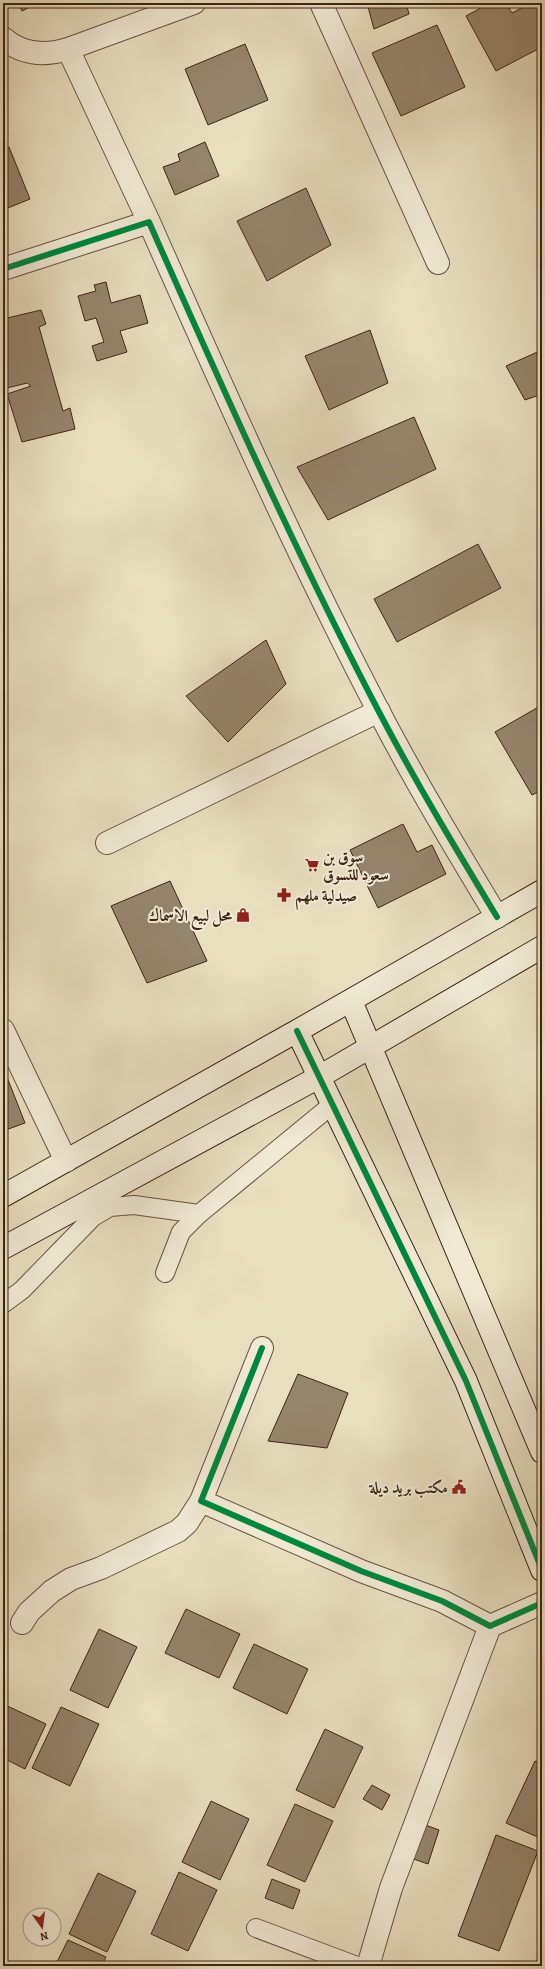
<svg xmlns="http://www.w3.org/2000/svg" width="545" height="1969" viewBox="0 0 545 1969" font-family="Alegreya,Amiri,serif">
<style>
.building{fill:#95856d;stroke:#3c2414}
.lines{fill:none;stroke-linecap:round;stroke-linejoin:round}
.lane-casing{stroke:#67533f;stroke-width:20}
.street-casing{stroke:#67533f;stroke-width:24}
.secondary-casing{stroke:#3c2414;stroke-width:24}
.lane{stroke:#f0ead5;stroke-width:18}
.street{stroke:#f0ead5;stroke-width:22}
.secondary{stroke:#f0ead5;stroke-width:22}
.cycleway-casing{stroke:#f0ead5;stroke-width:8}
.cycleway{stroke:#00873e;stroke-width:6}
.labels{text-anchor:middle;stroke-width:4;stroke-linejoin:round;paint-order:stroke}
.poi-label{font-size:16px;font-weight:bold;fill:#3c2414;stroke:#f0ead5;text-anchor:start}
</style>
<rect width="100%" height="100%" fill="#e8dfbf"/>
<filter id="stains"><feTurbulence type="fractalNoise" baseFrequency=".005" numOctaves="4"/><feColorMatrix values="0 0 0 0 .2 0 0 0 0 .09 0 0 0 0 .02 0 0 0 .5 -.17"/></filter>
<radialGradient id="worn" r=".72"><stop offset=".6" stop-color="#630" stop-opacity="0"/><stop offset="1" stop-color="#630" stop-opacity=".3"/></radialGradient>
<!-- building -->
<path class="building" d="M18,3H37L22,11Z
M367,3H406L409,14L374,29Z
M490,3H506L512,13L531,3H535L542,16V47L496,71L466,16Z
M437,25L465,87L401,116L372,53Z
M245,44L268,100L208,125L185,69Z
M205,142L219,176L175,195L163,167L180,161L178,154Z
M9,147L30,199L3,210V150Z
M306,188L331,245L267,281L237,221Z
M106,282L111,303L140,295L148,323L120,331L127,352L97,361L92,346L104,342L96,318L85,321L78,296L96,291L94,285Z
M41,310L46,324L39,327L63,411L70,408L75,429L22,442L7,394L31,386L27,383L3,389V319Z
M370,330L388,383L329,410L305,356Z
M542,350V394L525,400L506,366Z
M414,417L436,469L328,520L297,467Z
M478,544L501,588L397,642L374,599Z
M266,640L286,684L228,742L186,696Z
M542,705V790L532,795L495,732Z
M403,824L417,852L432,845L446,874L378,908L350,850Z
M170,881L207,961L147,983L111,906Z
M3,1067L25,1123L3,1131Z
M298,1374L348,1393L327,1448L268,1441Z
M186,1609L240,1634L219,1678L165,1653Z
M99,1629L137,1647L108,1708L70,1690Z
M254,1644L308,1669L287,1714L233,1688Z
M3,1704L46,1724L25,1769L3,1758Z
M61,1707L99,1724L70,1786L32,1768Z
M325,1729L363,1747L334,1808L296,1790Z
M535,1761L542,1765V1839L506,1823Z
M372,1785L390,1795L382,1810L363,1799Z
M211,1801L249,1819L220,1880L182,1862Z
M295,1804L333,1821L305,1882L267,1865Z
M420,1823L439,1830L428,1864L408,1857Z
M496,1835L538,1851L499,1951L458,1936Z
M179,1872L217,1890L188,1951L151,1934Z
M98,1873L136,1891L107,1952L69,1934Z
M272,1879L300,1890L293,1909L265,1898Z
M68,1940L106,1957L102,1966H55Z
M542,1949V1965L536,1962Z"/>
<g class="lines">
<defs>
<path id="lane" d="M165,1273L181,1232L199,1214L333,1104
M3,1304L22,1290L93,1217L110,1207L134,1205L199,1214
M256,1928L357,1966"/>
<path id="street" d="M321,3L438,263
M3,38C22,55 45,56 68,49
M149,222L68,49L194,3
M3,269L149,222C222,387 295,551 378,710C415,781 456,849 497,917
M107,843L379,711
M3,1030L66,1161
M262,1348L201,1501L361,1571L442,1601L490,1626L542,1603
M22,1623L29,1612L52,1591L71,1579L101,1568L178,1531L187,1523L201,1501
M368,1966L391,1888L490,1626"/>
<path id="secondary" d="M351,1001L542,1452
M297,1031L466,1381L542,1570
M3,1196L297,1031L542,891
M3,1248L319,1077L542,947"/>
</defs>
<!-- lane casing -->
<use href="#lane" class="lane-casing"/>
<!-- street casing -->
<use href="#street" class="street-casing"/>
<!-- secondary casing -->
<use href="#secondary" class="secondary-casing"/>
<!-- lane -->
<use href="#lane" class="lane"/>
<!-- street -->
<use href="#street" class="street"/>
<!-- secondary -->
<use href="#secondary" class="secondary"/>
<defs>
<path id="cycleway" d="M3,269L149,222C222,387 295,551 378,710C415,781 456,849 497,917
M297,1031L466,1381L542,1570
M262,1348L201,1501L361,1571L442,1601L490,1626L542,1603"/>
</defs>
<!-- cycleway casing -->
<use href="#cycleway" class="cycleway-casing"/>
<!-- cycleway -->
<use href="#cycleway" class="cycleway"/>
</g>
<!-- icons -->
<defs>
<symbol id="supermarket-bare" viewBox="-9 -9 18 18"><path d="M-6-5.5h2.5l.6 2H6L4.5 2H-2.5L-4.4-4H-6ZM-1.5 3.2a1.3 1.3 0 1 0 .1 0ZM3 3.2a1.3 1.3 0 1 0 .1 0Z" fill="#8f2418" stroke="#f0ead5" stroke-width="2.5" paint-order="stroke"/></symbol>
<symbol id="pharmacy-bare" viewBox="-9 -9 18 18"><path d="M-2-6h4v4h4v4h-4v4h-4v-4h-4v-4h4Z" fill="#8f2418" stroke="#f0ead5" stroke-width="2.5" paint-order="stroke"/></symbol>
<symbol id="shop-bare" viewBox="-9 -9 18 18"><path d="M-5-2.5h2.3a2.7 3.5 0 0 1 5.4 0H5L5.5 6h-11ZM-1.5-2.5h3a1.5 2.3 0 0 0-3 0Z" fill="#8f2418" stroke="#f0ead5" stroke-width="2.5" paint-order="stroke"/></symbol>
<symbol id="civic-bare" viewBox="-9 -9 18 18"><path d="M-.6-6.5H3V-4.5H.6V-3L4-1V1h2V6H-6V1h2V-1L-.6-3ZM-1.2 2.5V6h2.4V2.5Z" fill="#8f2418" stroke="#f0ead5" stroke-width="2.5" paint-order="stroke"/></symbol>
</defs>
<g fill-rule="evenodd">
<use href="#supermarket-bare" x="302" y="855" width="20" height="20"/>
<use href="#pharmacy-bare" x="274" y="885" width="20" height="20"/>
<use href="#shop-bare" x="233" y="905" width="20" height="20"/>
<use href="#civic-bare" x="449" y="1477" width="20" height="20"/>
</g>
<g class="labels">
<!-- poi labels -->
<g class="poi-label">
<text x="323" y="862">سوق بن<tspan x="323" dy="18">سعود للتسوق</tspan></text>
<text x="295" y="901">صيدلية ملهم</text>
<text x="232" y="921" text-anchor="end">محل لبيع الاسماك</text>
<text x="448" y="1493" text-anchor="end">مكتب بريد ديلة</text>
</g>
</g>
<!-- margin -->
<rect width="545" height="1969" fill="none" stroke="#e8dfbf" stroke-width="16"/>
<rect x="4" y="4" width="537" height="1961" fill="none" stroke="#3c2414" stroke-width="2"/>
<rect x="8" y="8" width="529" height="1953" fill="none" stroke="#3c2414"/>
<!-- north arrow -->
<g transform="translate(42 1927) rotate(166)"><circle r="19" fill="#f0ead5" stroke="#a89b88"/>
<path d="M0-3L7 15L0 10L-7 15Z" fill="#8f2418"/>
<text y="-6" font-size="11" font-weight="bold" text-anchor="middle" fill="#3c2414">N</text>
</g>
<rect width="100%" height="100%" filter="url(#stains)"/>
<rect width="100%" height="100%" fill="url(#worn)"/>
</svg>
